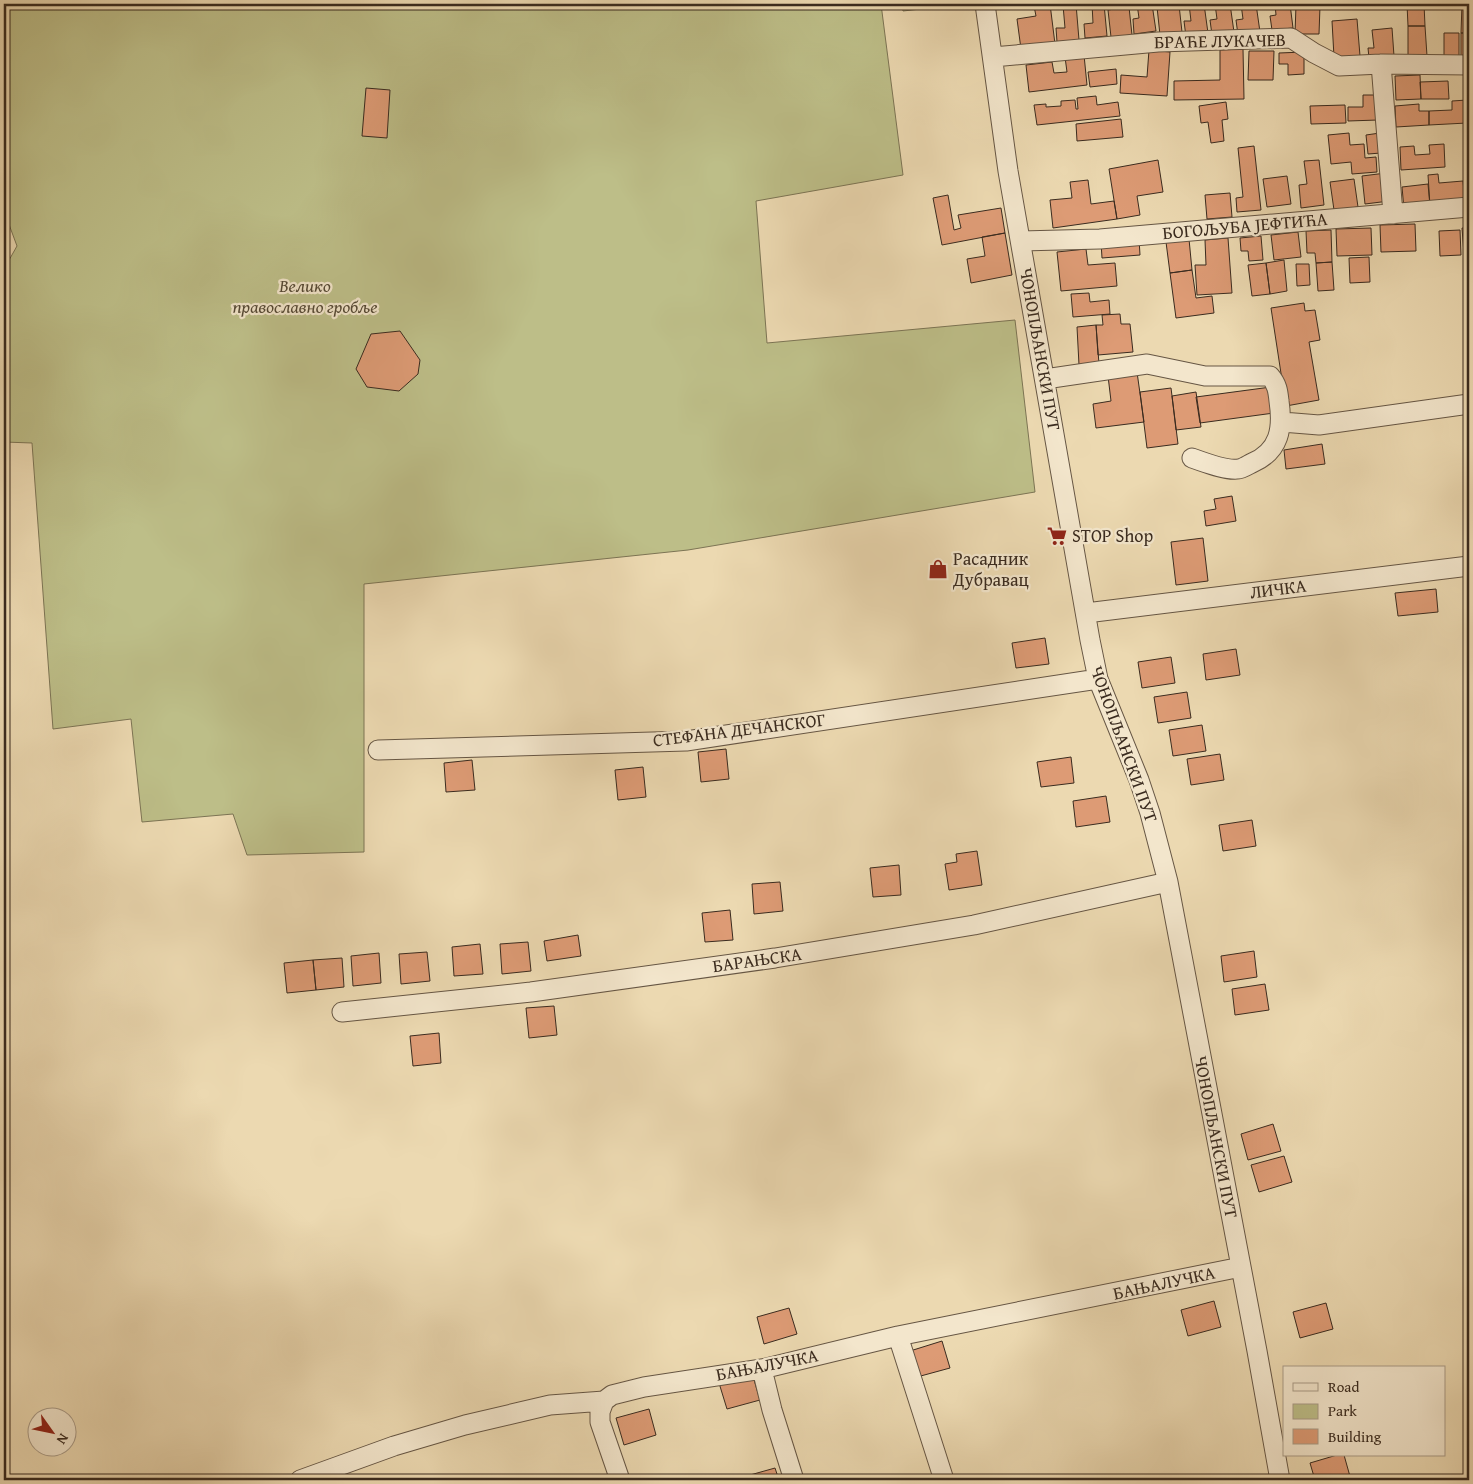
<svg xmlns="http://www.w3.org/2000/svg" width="1473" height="1484" viewBox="0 0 1473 1484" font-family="'Gentium Book Plus',serif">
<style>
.green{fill:#bdbe88;stroke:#7c7454}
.building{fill:#dd9b75;stroke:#3a2b1f}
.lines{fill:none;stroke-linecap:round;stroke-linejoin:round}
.minor-casing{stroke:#665644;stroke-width:21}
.minor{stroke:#f3e6cc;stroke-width:19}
.labels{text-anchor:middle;stroke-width:4.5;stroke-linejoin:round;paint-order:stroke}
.street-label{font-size:18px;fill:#3a2b1f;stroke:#f3e6cc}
.park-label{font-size:18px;font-style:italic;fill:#544834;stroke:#f3e6cc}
.poi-label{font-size:18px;fill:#3a2b1f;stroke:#f3e6cc;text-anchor:start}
</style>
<rect width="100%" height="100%" fill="#ecd9b1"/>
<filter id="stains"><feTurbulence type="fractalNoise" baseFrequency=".004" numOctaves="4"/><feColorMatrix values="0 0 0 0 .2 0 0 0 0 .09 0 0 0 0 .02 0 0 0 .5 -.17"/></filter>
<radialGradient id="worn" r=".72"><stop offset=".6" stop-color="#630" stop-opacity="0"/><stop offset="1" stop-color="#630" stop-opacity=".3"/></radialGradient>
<!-- green -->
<path class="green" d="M4,4H881L903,175L756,201L767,343L1015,320L1035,492L688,550L364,584V852L247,855L233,814L142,822L131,719L53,729L32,443L4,442V269L17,246L4,211Z
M902,4H955L956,5L903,11Z"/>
<!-- building -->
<path class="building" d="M292,4H351V7L292,9Z
M1050,4L1055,44L1021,49L1017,19L1036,16L1034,6Z
M1076,4L1079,40L1057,42L1056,28H1065L1063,5Z
M1092,4H1104L1107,36L1085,38L1084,24L1093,23Z
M1137,4H1152L1156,31L1134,34L1133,19L1139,18Z
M1189,4H1204L1208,33L1186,37L1184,21H1191Z
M1215,4H1230L1234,32L1212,35L1210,20L1217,19Z
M1241,4H1256L1260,32L1238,35L1236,20L1243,19Z
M1275,4H1290L1293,28L1272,30L1270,16L1276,15Z
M1407,4H1424L1425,26H1408Z
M1462,4H1469V33H1461Z
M1179,5L1182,32L1160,35L1157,7Z
M1296,5L1320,6L1319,34H1295Z
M1129,7L1132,35L1111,37L1108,10Z
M1357,19L1360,56L1334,57L1332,21Z
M1408,26H1425L1427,56L1408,57Z
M1392,28L1394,56L1369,58L1368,48H1374L1372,30Z
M1444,33H1459V57H1444Z
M1461,33H1469V57H1461Z
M1243,49L1244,99L1174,100V81L1220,80V50Z
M1149,50L1170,52L1167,96L1120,93L1121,75L1147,77Z
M1249,51H1274L1273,80H1248Z
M1304,52V74L1288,75V64H1279V53Z
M1084,55L1087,85L1029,92L1026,65L1052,62L1054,73L1067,72L1065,57Z
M1116,69L1117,84L1090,87L1088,72Z
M1420,75L1421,99L1396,100L1395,76Z
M1448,81L1449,99H1421L1420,82Z
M366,88L390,90L387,138L362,136Z
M1363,95H1377L1378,120L1348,121V107H1363Z
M1096,96L1097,105L1118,102L1120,116L1037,125L1034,105L1046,104V107L1061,106V101L1075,100L1076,109H1078L1077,98Z
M1467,100V123L1429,125V111L1452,110V101Z
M1226,102L1228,119L1222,120L1224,141L1211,143L1208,122L1201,123L1199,106Z
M1419,104V111H1429V125L1396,127L1395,106Z
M1345,105L1346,123L1311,124L1310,106Z
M1121,119L1123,137L1077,141L1076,124Z
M1349,133L1350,145L1364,144L1365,158L1376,157L1377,172L1352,174L1351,162L1331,164L1328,135Z
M1380,133L1381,153L1368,154L1366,135Z
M1444,144L1445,167L1401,170L1400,147L1414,146L1415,155L1430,154L1429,145Z
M1254,146L1261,210L1237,212L1236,198L1243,197L1238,148Z
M1158,160L1163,192L1137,196L1140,215L1117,219L1109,169Z
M1319,160L1324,205L1301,208L1299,185L1307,184L1304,161Z
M1386,173L1389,201L1365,204L1362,176Z
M1438,174L1439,183L1463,181L1465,202L1430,206L1428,175Z
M1287,176L1291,204L1267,207L1263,179Z
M1354,179L1358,207L1334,210L1330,182Z
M1088,180L1091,204L1114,201L1117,219L1053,228L1050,200L1072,198L1070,182Z
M1469,181V203H1468L1466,182Z
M1428,184L1430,206L1404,209L1402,187Z
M1230,193L1232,217L1207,219L1205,195Z
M948,195L954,230L961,228L958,215L1001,208L1005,233L942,245L933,198Z
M1415,224L1416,251L1381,252L1380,225Z
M1371,228L1372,255L1337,256L1336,229Z
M1462,228H1469V254H1464Z
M1331,230L1332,262L1316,263L1315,253H1307L1306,231Z
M1460,230L1461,255L1440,256L1439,231Z
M1298,232L1301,257L1274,260L1271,235Z
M1005,233L1012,275L971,283L967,259L985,256L982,237Z
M1261,236L1263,260L1249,261L1248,251H1241L1240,238Z
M1228,238L1232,293L1197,295L1195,265H1206L1205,240Z
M1139,239L1140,255L1102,258L1101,242Z
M1189,239L1192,270L1170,273L1166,242Z
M1086,249L1088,265L1115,263L1117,286L1061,291L1057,252Z
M1369,257L1370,282L1350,283L1349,258Z
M1284,260L1287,291L1270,294L1266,263Z
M1332,262L1334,290L1318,291L1316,263Z
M1266,263L1270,294L1252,296L1248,265Z
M1296,264H1309L1310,285L1297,286Z
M1192,270L1196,298L1212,296L1214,313L1176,318L1170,273Z
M1089,293L1090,302L1109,300L1110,314L1073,317L1071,294Z
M1304,303L1305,311L1315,310L1320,340L1309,342L1319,400L1286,406L1271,308Z
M1120,314L1121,324H1130L1133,352L1098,355L1096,325H1103L1102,315Z
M1096,325L1099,364L1079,365L1077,327Z
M400,331L420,360L418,374L399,391L367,387L356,369L371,334Z
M1137,372L1144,422L1096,428L1093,404L1111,401L1108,376Z
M1271,387L1274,413L1200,423L1196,397Z
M1171,388L1178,444L1147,448L1140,392Z
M1196,392L1201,427L1176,430L1172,396Z
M1322,444L1325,464L1286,469L1284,450Z
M1232,496L1236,521L1206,526L1204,511L1216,509L1214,499Z
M1203,538L1208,581L1176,585L1171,542Z
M1436,589L1438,612L1398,616L1395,593Z
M1045,638L1049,664L1016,668L1012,643Z
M1236,649L1240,675L1206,680L1203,654Z
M1171,657L1175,683L1142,688L1138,662Z
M1187,692L1191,718L1158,723L1154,697Z
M1202,725L1206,751L1173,756L1169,730Z
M726,749L729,779L701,782L698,752Z
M1220,754L1224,780L1191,785L1187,759Z
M1071,757L1074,783L1041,787L1037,762Z
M472,760L475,790L446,792L444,763Z
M643,767L646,797L618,800L615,770Z
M1106,796L1110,822L1076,827L1073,801Z
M1252,820L1256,846L1223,851L1219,825Z
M977,851L982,885L949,890L945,864L957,862L956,854Z
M899,865L901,895L873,897L870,868Z
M780,882L783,911L754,914L752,884Z
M730,910L733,940L705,942L702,913Z
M578,935L581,956L547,961L544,941Z
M528,942L531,971L502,974L500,944Z
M480,944L483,974L454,976L452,947Z
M1254,951L1257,977L1224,982L1221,956Z
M427,952L430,981L401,984L399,954Z
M379,953L381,983L353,986L351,956Z
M342,958L344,987L316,990L313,960Z
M313,960L316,990L287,993L284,963Z
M1265,984L1269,1010L1235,1015L1232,989Z
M554,1006L557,1035L529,1038L526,1008Z
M439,1033L441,1063L413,1066L410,1036Z
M1273,1124L1281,1151L1248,1160L1241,1134Z
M1284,1156L1292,1182L1259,1192L1251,1165Z
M1214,1301L1221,1327L1188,1336L1181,1310Z
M1326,1303L1333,1329L1300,1338L1293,1312Z
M789,1308L797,1334L764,1344L757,1317Z
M942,1341L950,1368L917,1377L910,1351Z
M752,1373L760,1400L727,1409L719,1383Z
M649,1409L656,1435L624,1445L616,1418Z
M1337,1455H1344L1351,1480H1315L1310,1463Z
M775,1468L779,1480H743V1477Z"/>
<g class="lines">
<defs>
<path id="minor" d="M985,4L1008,171L1090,640L1098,679L1139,780L1150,813L1168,882L1257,1351L1280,1480
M993,57L1158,42L1291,38L1314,53L1339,66L1381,64L1469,65
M1381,64L1393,214
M1021,241L1100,239L1469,207
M1045,379L1147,364L1205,376H1270C1277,384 1278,391 1279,401C1283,428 1280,451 1252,463C1248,465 1242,469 1238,469C1227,471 1203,462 1192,458
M1282,422L1319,425L1469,404
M1086,613L1469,566
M378,750L686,741L1098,679
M342,1012L531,992L775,958L974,925L1168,882
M898,1336L944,1480
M762,1369L772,1410L794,1480
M604,1401L600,1412V1422L620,1480
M300,1480L394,1446L465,1425L550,1405L604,1401L612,1395L644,1387L762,1369L898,1336L1241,1267"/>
</defs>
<!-- minor casing -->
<use href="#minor" class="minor-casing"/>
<!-- minor -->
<use href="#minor" class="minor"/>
</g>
<!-- icons -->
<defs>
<symbol id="supermarket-bare" viewBox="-9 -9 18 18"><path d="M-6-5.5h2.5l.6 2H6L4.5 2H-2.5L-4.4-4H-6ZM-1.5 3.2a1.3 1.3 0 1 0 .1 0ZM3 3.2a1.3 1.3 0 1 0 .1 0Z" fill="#8f2418" stroke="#f3e6cc" stroke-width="2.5" paint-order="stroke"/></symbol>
<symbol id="shop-bare" viewBox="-9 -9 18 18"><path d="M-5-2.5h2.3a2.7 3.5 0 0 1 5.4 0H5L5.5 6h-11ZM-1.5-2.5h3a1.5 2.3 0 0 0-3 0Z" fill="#8f2418" stroke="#f3e6cc" stroke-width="2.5" paint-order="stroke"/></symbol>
</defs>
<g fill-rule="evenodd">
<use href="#supermarket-bare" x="1043" y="522" width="28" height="28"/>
<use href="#shop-bare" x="924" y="555" width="28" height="28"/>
</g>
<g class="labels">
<!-- street labels -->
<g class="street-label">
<text transform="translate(1220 41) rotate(-1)" y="6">БРАЋЕ ЛУКАЧЕВ</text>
<text transform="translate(1245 226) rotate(-5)" y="6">БОГОЉУБА ЈЕФТИЋА</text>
<text transform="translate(1040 349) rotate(80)" y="6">ЧОНОПЉАНСКИ ПУТ</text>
<text transform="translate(1278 589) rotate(-7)" y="6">ЛИЧКА</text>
<text transform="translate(739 730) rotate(-7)" y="6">СТЕФАНА ДЕЧАНСКОГ</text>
<text transform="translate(1124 744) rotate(70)" y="6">ЧОНОПЉАНСКИ ПУТ</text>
<text transform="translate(757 960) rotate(-8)" y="6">БАРАЊСКА</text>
<text transform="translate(1216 1137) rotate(79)" y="6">ЧОНОПЉАНСКИ ПУТ</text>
<text transform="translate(1164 1283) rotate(-12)" y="6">БАЊАЛУЧКА</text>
<text transform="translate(767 1365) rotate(-11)" y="6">БАЊАЛУЧКА</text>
</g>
<!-- park labels -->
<g class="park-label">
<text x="305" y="292">Велико<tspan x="305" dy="21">православно гробље</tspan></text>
</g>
<!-- poi labels -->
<g class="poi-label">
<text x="1072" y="542">STOP Shop</text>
<text x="953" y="565">Расадник<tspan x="953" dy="21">Дубравац</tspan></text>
</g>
</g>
<!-- margin -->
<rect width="1473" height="1484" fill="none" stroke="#ecd9b1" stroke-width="20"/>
<rect x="5" y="5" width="1463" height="1474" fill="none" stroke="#3a2b1f" stroke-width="2.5"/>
<rect x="10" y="10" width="1453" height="1464" fill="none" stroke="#3a2b1f"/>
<!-- legend -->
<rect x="1283" y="1366" width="162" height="90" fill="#f3e6cc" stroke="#a99b87"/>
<rect x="1293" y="1383" width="25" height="8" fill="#f3e6cc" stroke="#a99b87"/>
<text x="1328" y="1392" font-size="15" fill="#3a2b1f">Road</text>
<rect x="1293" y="1404" width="25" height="15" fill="#bdbe88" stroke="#a99b87"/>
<text x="1328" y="1416" font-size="15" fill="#3a2b1f">Park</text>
<rect x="1293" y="1429" width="25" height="15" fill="#dd9b75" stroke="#a99b87"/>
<text x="1328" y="1442" font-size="15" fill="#3a2b1f">Building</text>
<!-- north arrow -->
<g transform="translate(52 1432) rotate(123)"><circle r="24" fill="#f3e6cc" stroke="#a99b87"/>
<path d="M0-4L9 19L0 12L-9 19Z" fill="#8f2418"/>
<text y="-8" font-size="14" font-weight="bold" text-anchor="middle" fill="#3a2b1f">N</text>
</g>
<rect width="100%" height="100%" filter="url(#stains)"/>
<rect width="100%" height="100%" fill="url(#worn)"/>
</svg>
